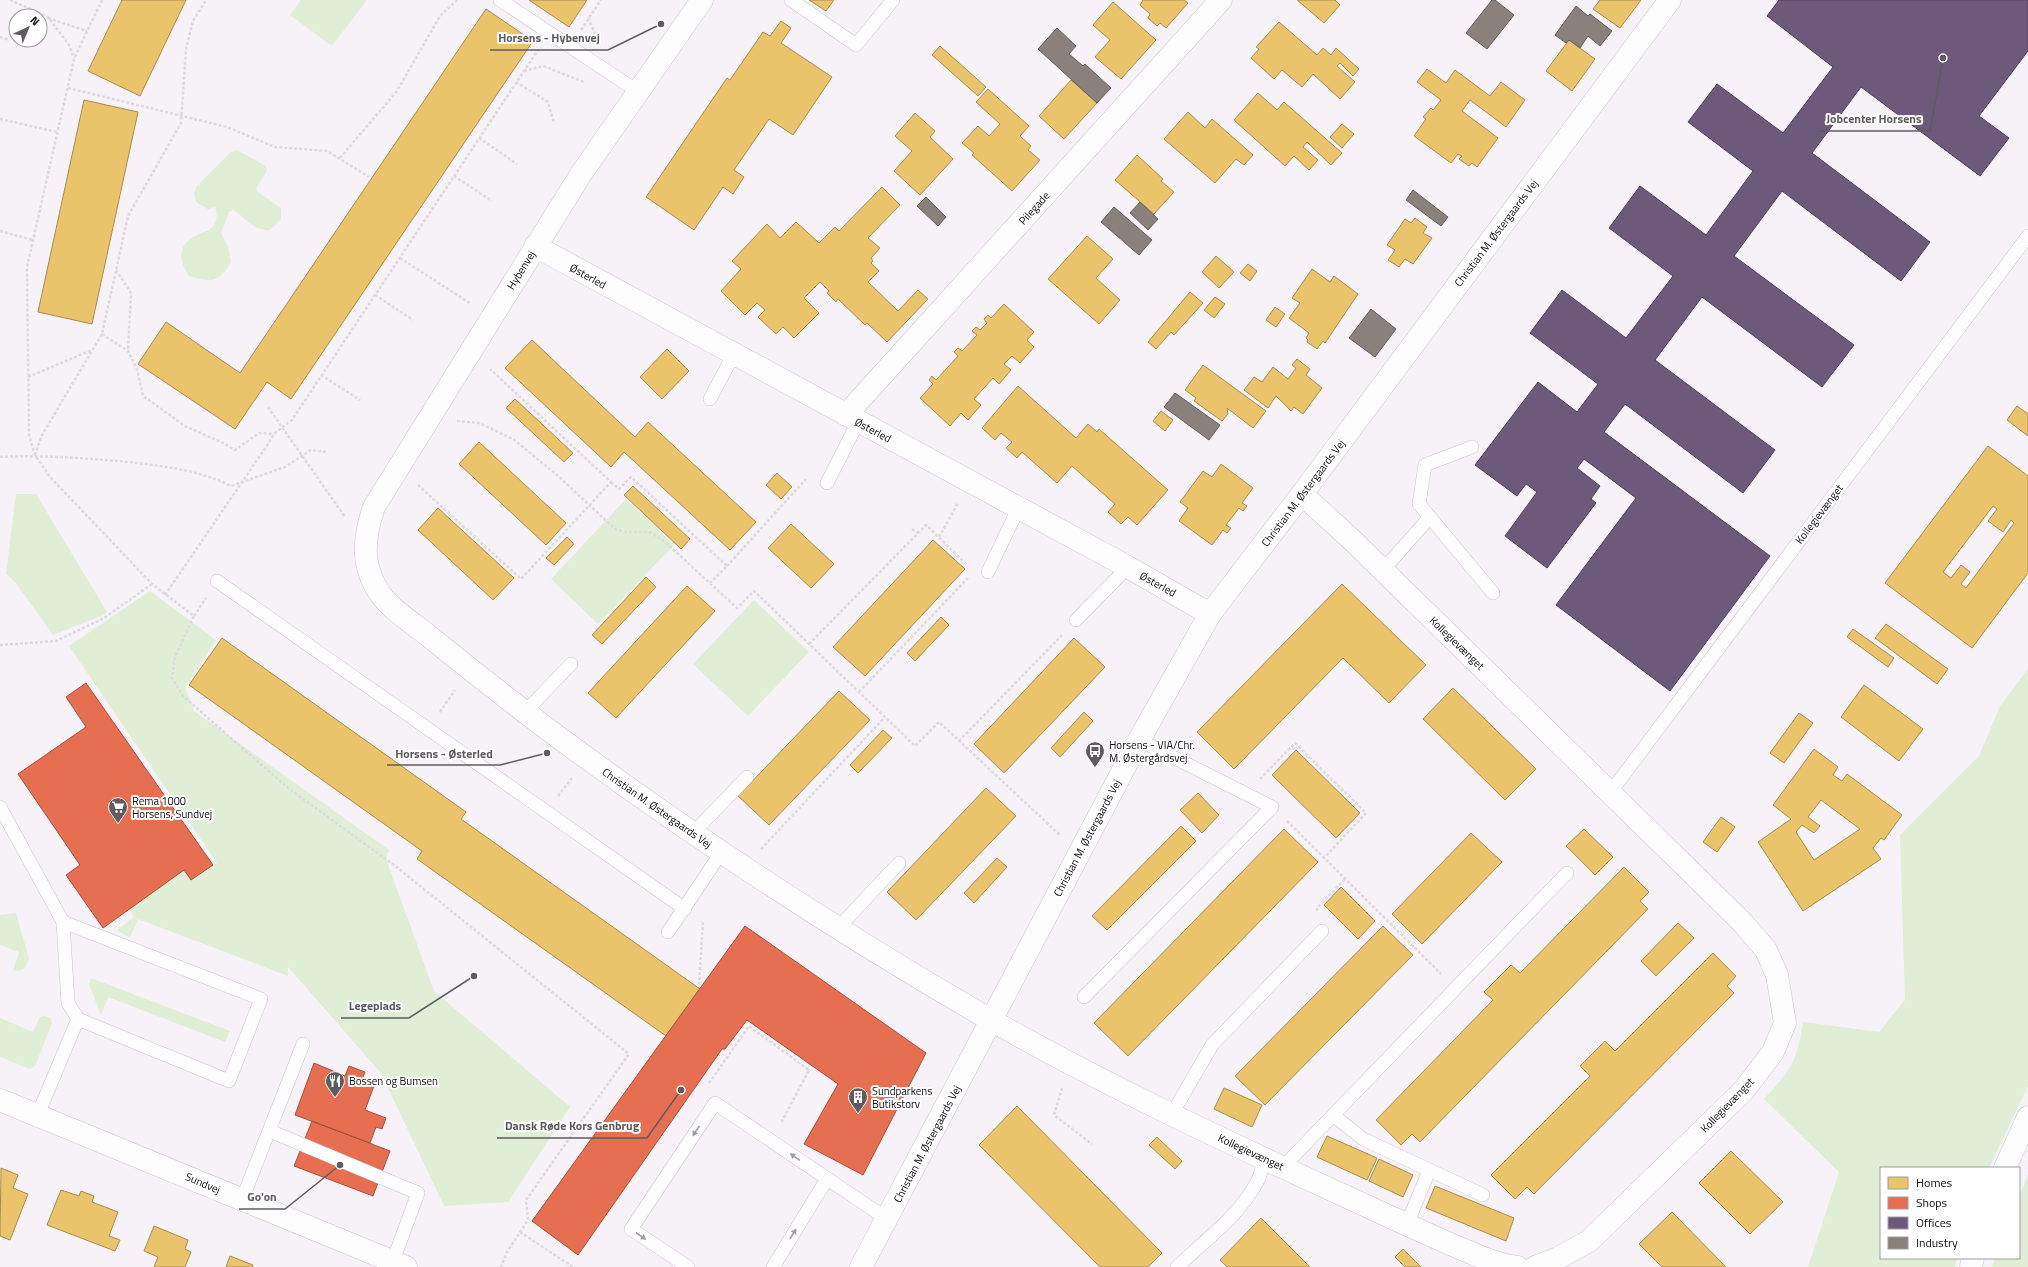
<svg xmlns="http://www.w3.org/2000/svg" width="2028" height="1267" viewBox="0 0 2028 1267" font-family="'Titillium Web',sans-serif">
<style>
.green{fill:#dfeed5}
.homes{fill:#e9c46a;stroke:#a78c4f;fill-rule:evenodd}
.shops{fill:#e76f51;stroke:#a6513d}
.offices{fill:#6d597a;stroke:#50425a}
.industry{fill:#8a817c;stroke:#645e5b}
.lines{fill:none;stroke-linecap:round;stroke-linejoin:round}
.lane-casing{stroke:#c9c5cb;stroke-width:14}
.street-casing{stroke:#c9c5cb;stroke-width:23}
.secondary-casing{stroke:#c9c5cb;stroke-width:23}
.path{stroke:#dcdadd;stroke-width:2.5;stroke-dasharray:3 2;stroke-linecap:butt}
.lane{stroke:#fefdfe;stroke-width:13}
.street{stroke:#fefdfe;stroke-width:22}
.secondary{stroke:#fefdfe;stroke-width:22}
.oneway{fill:#9e9c9e}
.labels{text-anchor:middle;stroke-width:4;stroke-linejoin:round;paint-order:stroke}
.street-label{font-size:11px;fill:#0d0b0f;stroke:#fff}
.poi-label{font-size:11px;fill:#0d0b0f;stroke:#fff;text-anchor:start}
.leader{fill:none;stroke:#5f5c61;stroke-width:1.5}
.callout-dot{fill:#5f5c61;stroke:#fff;stroke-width:1.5}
.callout-label{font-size:12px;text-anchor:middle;font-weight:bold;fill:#5f5c61;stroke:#fff;stroke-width:4;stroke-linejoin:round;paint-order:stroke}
</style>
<rect width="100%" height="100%" fill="#f6f2f8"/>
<!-- green -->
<path class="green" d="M301,0H367L332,46L290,15Z
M237,150L266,166L267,171L256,188L258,192L281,208V219L270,230C253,231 247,218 233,210L229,212L221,233L228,246L231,262C219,283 211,283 189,276C177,257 178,244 199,234C202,232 207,232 210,229C217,225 218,213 215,207L208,209L196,202L194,194L196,187L231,152Z
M16,494H36L107,612L101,616L53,635L16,583L6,574Z
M626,499L674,545L598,624L551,579Z
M150,591L216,640L185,687L194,711L389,850L386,859L434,991L570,1107L508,1202L444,1206L381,1073L288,967V976L138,919L130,938L117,930L134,917L129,909L184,870L191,880L217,863L69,646Z
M754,600L809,652L748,716L693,664Z
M2028,669V1086L1989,1168H1881V1258H1957L1955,1267H1808L1839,1172L1764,1099C1790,1072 1798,1060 1803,1022L1879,1032L1905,1000L1900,835L1979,756L2000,706Z
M16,913L29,959L25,968L19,971L13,970L19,952L0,945V915Z
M91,978L230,1031L225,1042L108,997L101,1015L89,984Z
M45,1016L50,1018L52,1023L35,1066L30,1069L0,1057V1018L33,1032L40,1017Z
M2028,1174V1267H1992L1995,1258H2019V1197Z"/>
<!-- homes -->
<path class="homes" d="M122,0H186L140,96L88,71Z
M529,0H587L569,27Z
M809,0H834L826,11Z
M1143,0H1184L1188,3L1166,28L1160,23L1157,26L1148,18L1150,14L1140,5Z
M1297,0H1335L1340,5L1324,23Z
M1600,0H1641L1620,28L1593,9Z
M1113,2L1156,40L1121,79L1095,57L1110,40L1093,25Z
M486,9L533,41L291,399L267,382L235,429L138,364L166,322L240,373Z
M781,21L791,28L781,43L832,77L793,135L769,119L734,170L744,177L733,194L723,187L694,230L646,197L727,78L730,80L763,32L770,36Z
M1279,22L1317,55L1323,48L1331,55L1336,48L1359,69L1353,76L1340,63L1337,66L1355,82L1340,99L1313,74L1302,87L1282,70L1274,79L1251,58L1259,49L1256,47Z
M1569,40L1595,59L1572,91L1546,71Z
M940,46L986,87L978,96L932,55Z
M1427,69L1446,83L1455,70L1490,96L1501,82L1525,100L1506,127L1470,100L1462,111L1498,138L1477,167L1472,163L1469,166L1459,159L1462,156L1458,154L1451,163L1414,136L1426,119L1423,117L1431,108L1433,110L1441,100L1417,82Z
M1071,80L1097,103L1064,139L1039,116Z
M988,89L1029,126L1020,136L1031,146L1028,150L1040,160L1012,191L972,155L974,153L962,143L978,126L989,136L1000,124L976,102Z
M1258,93L1277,110L1284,102L1342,153L1331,165L1307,142L1303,147L1318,160L1309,170L1294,156L1285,166L1234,120Z
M84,100L138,112L92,324L38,312Z
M1188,112L1205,128L1212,119L1253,155L1244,165L1236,159L1215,183L1164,139Z
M915,113L935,131L930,137L953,159L920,195L894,171L912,151L895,136Z
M1342,124L1354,134L1342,148L1330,137Z
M1137,155L1163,179L1161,181L1174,192L1154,214L1115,180Z
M882,187L900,205L868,238L880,248L871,258L873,261L871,263L879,271L868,282L898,311L918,290L928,299L887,342L867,323L865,325L838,299L836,302L827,293L829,291L820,282L804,298L819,313L794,338L783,327L776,334L758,317L765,310L757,303L745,315L721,291L741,269L732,261L767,224L780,238L796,222L819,243L835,227L839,231Z
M1415,218L1427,227L1423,233L1432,238L1413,264L1405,259L1399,267L1388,260L1395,250L1387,245L1405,219L1411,223Z
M1087,236L1113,259L1096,278L1120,300L1099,324L1048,279Z
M1216,256L1234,272L1219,288L1202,272Z
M1248,264L1257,271L1250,281L1240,273Z
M1312,269L1330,282L1334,276L1358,294L1325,343L1323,341L1317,349L1307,342L1308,340L1306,338L1309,333L1289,318L1300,303L1292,298Z
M1190,292L1203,303L1174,335L1171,332L1156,349L1148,342Z
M1215,297L1225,304L1214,318L1204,310Z
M1004,304L1034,332L1027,340L1034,347L1020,363L1012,356L1004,364L1011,370L999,384L993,378L974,399L981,405L968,420L961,413L950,426L920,398L933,384L929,380L932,376L936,380L958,356L954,352L958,348L962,351L977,335L972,331L976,327L980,330L987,323L984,319L988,315L991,318Z
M1275,307L1285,314L1276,327L1266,320Z
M532,340L635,437L648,422L756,522L730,550L624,452L611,467L505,368Z
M667,349L689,371L662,399L640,377Z
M1297,359L1310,369L1306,375L1322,388L1303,414L1294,407L1291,411L1276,396L1268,408L1244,390L1254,377L1262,382L1273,367L1288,379L1296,368L1292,365Z
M1203,365L1266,411L1253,428L1227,408L1228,414L1222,421L1194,401L1196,398L1185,390Z
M1018,386L1076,438L1088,424L1097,432L1099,429L1168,490L1137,525L1128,517L1121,524L1108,512L1115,504L1072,466L1057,483L1022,452L1017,458L1006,448L1012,442L1001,433L995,440L982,428Z
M515,399L573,453L564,462L506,408Z
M2017,406L2028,414V436L2007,420Z
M1161,411L1173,420L1165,431L1153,421Z
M479,442L566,523L546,545L459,464Z
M1988,446L2028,476V573L1972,648L1885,583ZM1993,506L1997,509L1988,521L2003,532L2011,520L2014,523L1966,588L1961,584L1970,572L1961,565L1951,578L1943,572Z
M1221,464L1253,488L1242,503L1247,506L1243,511L1239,508L1226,525L1231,528L1227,533L1223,530L1212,545L1179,521L1188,508L1180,502L1203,471L1212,477Z
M777,473L792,487L781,499L766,485Z
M633,486L690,539L681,549L624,495Z
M438,508L514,578L493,600L418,530Z
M791,524L834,564L811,588L768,548Z
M567,537L574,544L554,565L546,558Z
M933,540L965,569L865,676L833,647Z
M646,577L656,587L602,644L592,635Z
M1342,584L1426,665L1389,703L1343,658L1234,769L1197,732Z
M687,586L715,611L616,718L588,693Z
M941,617L949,625L915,661L907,653Z
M1886,624L1948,669L1937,684L1875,638Z
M1853,629L1894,658L1888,667L1847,637Z
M222,638L466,812L461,819L700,989L666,1036L417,859L422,851L189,685Z
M1074,638L1105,667L1004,773L974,744Z
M1864,685L1923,729L1899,761L1841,717Z
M1453,688L1536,769L1505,800L1423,719Z
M839,691L870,720L769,825L738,796Z
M1084,712L1093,721L1060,757L1051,748Z
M1799,713L1813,723L1784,763L1770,753Z
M883,730L892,738L858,773L850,765Z
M1814,749L1838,767L1833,775L1842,781L1847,774L1902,815L1884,840L1881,838L1873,848L1881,859L1803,911L1758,842L1791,819L1773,805ZM1821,800L1860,829L1814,860L1796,832L1802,825L1814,833L1820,826L1808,817Z
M1296,750L1360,813L1336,838L1272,775Z
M986,788L1016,816L916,920L887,892Z
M1198,793L1219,815L1202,833L1180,810Z
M1721,817L1735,827L1717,852L1703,842Z
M1181,826L1196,841L1107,930L1092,916Z
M1284,829L1318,862L1128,1056L1094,1023Z
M1584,829L1613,857L1595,875L1566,846Z
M1471,833L1502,862L1422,944L1392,914Z
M997,858L1007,867L974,903L964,893Z
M1624,867L1649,892L1640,901L1648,909L1420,1142L1412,1134L1401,1145L1376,1120L1493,1000L1484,992L1511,965L1520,973Z
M1341,887L1375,921L1358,939L1324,905Z
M1678,923L1694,938L1656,976L1641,961Z
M1383,926L1413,955L1265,1105L1235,1076Z
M1713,953L1736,976L1727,986L1734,993L1534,1194L1527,1187L1515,1199L1491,1175L1590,1076L1580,1066L1605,1041L1615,1051Z
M1224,1088L1262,1105L1252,1127L1214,1109Z
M1017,1106L1162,1253L1148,1267H1100L979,1145Z
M1327,1136L1377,1158L1367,1180L1317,1157Z
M1157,1137L1182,1161L1175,1169L1149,1145Z
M1731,1151L1783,1202L1750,1234L1699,1183Z
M1379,1159L1413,1175L1403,1197L1369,1181Z
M1,1168L18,1175L13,1188L28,1194L10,1240L0,1236Z
M1435,1186L1514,1218L1506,1241L1426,1208Z
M61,1190L79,1196L81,1191L94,1196L92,1202L118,1212L109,1236L120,1240L115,1251L47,1225Z
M1672,1212L1726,1267H1662L1639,1244Z
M1261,1218L1310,1267H1227L1220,1260Z
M154,1226L188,1240L185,1249L191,1252L185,1267H154L158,1257L144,1251Z
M1403,1249L1421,1267H1405L1395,1257Z
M230,1256L253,1265L252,1267H226Z"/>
<!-- shops -->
<path class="shops" d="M86,683L213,865L191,880L184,870L103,928L66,875L80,865L18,774L86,727L66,697Z
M745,926L926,1053L863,1175L804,1144L838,1084L747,1020L725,1049H722L578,1255L532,1221Z
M314,1063L345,1076L349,1066L365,1072L361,1082L374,1086L365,1110L386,1118L382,1129L376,1127L370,1143L295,1115Z
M312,1121L390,1151L373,1196L294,1166Z"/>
<!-- offices -->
<path class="offices" d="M1779,0H2028V51L1979,116L2009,138L1980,176L1861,87L1812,153L1930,242L1901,281L1782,191L1734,256L1854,345L1822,387L1702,297L1655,360L1775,450L1743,493L1625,404L1604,432L1770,556L1670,691L1556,605L1636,498L1584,459L1577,468L1600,486L1591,499L1596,503L1547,568L1505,536L1537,492L1526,484L1517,496L1475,465L1538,382L1577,412L1598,384L1530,333L1562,290L1626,338L1673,276L1609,228L1640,186L1706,235L1753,171L1688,122L1717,84L1783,133L1833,67L1767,16Z"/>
<!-- industry -->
<path class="industry" d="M1492,0H1495L1514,15L1487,49L1466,33Z
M1576,6L1588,16L1590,14L1612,31L1600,46L1588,36L1580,48L1569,40L1566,43L1555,35Z
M1057,28L1076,46L1069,54L1083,66L1085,64L1111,88L1097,103L1038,49Z
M1413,190L1448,217L1441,226L1406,200Z
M926,197L946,217L938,226L917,206Z
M1140,202L1158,219L1148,230L1130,213Z
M1114,207L1152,240L1139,255L1101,222Z
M1371,309L1396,329L1375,357L1349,338Z
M1175,393L1220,425L1209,440L1164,407Z"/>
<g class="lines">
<defs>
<path id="lane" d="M500,0L637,91
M791,0L856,45L893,0
M710,399L734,354
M1472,447L1425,465L1419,504L1493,593
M827,483L858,422
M1383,570L1430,517
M988,572L1018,509
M217,581L685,909
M1076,620L1128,567
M525,712L571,664
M1610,793L2028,236
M0,807L63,922L68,1003L78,1019L38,1114
M693,833L747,777
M63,922L261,999L229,1081L78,1019
M839,927L899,863
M668,932L721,853
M1084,997L1272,807L1139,740
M1172,1114L1212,1045L1322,931
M1333,1115L1363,1139L1483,1195
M270,1131L418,1193L393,1261
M1283,1167L1567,873
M242,1200L303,1044
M1407,1224L1429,1171
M688,1267L631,1229L715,1103L887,1219
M773,1267L827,1179
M1177,1267C1204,1241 1239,1216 1257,1182C1261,1176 1262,1166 1264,1159"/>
<path id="street" d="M702,0L581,174L374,507C363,539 361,567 381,595C393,611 414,624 430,637C467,667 504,696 542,725C685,832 835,930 989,1019C1103,1084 1227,1142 1347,1197C1384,1214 1420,1231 1457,1247C1477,1255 1496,1265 1518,1267
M535,246L1128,567L1210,614
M846,415L1221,0
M1302,494L1352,540L1742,922L1766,950L1777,975L1785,1023L1773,1052L1744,1090L1589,1241L1558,1258L1535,1267
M2005,1168L2028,1117
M861,1267L1139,740L1210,614L1302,494L1670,0
M1971,1267L1973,1258"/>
<path id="secondary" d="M0,1100L406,1267"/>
</defs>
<!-- lane casing -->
<use href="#lane" class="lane-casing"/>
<!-- street casing -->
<use href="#street" class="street-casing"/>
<!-- secondary casing -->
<use href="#secondary" class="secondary-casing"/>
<!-- path -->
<path class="path" d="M10,0L48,17L69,45L74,58
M102,0L74,59L27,267L29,435L35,455L50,477L152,584L194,616L175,657L172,678L183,696L288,788L394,865L629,1054L526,1200L528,1220L507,1252L501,1267
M48,18L87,31
M588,18L598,40
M581,30L601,0
M0,37L10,40
M524,71L543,66L584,82
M516,82L548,102L554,123
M68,88L227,127L275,147L327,151L369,177
M0,119L57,132
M479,138L517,164
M340,158L397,91L440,16L457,0
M454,176L492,201
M0,231L33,240
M400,258L471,304
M116,270L131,293L128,351
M375,295L413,320
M102,334L128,351L137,369L143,396L185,426L225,444L235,450L259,433L274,434
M321,375L360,400
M28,377L92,350
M268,407L345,517
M457,421L479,423L513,439L557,475L615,529L626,532H649L663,540L737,608L754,591L915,746L939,722L1061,836
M35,455L42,435L102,334L128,216L181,123L186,49L193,21L206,0
M0,457C43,455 85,458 128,462C163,466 199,470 231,486L285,467L311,450L327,452
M611,482L619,489L631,477L727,566L710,583
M418,485L521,579L611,482L490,369
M912,529L918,533
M939,537L958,503
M727,566L806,479
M165,595L266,447L274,434L292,420L538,50
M194,616L206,598
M809,644L926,525L968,566
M0,645L56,641L104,618L152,584
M859,692L968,578
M440,712L455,690
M959,741L1063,634
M1260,779L1295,743L1366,813L1324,858
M558,796L572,778
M1287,821L1441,974
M761,849L885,717
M1317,911V908L1345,879
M699,985L703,922L701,921
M709,1083L749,1026L809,1070L781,1123
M1062,1088L1054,1115L1092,1144
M520,1232L573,1267"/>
<!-- lane -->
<use href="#lane" class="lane"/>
<!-- street -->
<use href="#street" class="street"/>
<!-- secondary -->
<use href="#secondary" class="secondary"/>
</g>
<!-- one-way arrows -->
<defs><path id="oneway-solid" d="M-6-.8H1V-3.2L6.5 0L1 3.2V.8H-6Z"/></defs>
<g class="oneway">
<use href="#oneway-solid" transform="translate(696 1131) rotate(124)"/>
<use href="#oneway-solid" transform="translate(795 1157) rotate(-146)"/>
<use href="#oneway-solid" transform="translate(793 1234) rotate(-58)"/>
<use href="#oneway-solid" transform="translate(641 1236) rotate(34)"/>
</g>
<!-- icons -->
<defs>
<symbol id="bus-pin" viewBox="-11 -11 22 30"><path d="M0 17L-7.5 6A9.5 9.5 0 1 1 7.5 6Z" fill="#5f5c61" stroke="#fff"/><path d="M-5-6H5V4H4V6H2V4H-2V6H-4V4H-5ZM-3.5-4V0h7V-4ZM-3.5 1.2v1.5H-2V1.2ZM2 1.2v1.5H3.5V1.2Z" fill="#fff"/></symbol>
<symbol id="supermarket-pin" viewBox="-11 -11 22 30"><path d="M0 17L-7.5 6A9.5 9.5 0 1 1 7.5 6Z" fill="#5f5c61" stroke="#fff"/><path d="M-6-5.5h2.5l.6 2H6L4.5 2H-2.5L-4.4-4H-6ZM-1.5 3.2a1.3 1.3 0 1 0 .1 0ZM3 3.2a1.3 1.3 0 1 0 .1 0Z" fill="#fff"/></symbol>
<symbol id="restaurant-pin" viewBox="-11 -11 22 30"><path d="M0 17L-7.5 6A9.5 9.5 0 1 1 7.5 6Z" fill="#5f5c61" stroke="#fff"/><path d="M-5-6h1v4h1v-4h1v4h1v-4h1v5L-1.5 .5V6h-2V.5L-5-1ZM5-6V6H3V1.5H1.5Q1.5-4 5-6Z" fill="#fff"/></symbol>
<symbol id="building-pin" viewBox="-11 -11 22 30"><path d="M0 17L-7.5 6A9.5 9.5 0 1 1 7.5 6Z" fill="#5f5c61" stroke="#fff"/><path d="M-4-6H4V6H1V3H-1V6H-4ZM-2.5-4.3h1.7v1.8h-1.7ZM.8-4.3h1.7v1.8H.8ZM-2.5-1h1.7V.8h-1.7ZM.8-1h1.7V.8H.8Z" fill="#fff"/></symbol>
</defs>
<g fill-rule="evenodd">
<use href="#bus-pin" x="1084" y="740" width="22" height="30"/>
<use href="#supermarket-pin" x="107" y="796" width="22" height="30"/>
<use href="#restaurant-pin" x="324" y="1070" width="22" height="30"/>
<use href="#building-pin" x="847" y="1086" width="22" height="30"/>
</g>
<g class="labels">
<!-- street labels -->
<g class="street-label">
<text transform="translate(1034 208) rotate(-48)" y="4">Pilegade</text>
<text transform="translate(1496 233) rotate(-53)" y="4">Christian M. Østergaards Vej</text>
<text transform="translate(521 270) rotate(-58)" y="4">Hybenvej</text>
<text transform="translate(588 276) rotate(29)" y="4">Østerled</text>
<text transform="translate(873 430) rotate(28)" y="4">Østerled</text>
<text transform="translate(1303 493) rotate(-53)" y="4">Christian M. Østergaards Vej</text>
<text transform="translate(1819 514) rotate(-53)" y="4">Kollegievænget</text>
<text transform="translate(1158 584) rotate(29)" y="4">Østerled</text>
<text transform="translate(1457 643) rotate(44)" y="4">Kollegievænget</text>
<text transform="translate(657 808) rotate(35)" y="4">Christian M. Østergaards Vej</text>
<text transform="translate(1087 838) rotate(-62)" y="4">Christian M. Østergaards Vej</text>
<text transform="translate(1727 1105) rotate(-46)" y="4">Kollegievænget</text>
<text transform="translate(927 1144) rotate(-62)" y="4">Christian M. Østergaards Vej</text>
<text transform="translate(1251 1152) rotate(25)" y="4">Kollegievænget</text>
<text transform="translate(203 1183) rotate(23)" y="4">Sundvej</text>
</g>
<!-- poi labels -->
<g class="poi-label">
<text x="1109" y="749">Horsens - VIA/Chr.<tspan x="1109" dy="13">M. Østergårdsvej</tspan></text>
<text x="132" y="805">Rema 1000<tspan x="132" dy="13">Horsens, Sundvej</tspan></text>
<text x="349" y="1085">Bossen og Bumsen</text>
<text x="872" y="1095">Sundparkens<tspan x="872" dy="13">Butikstorv</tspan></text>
</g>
</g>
<!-- callouts -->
<path class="leader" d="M661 24L608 50H490M1943 58L1930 131H1819M547 753L500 765H387M474 976L409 1018H341M681 1090L647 1138H497M340 1165L285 1209H239"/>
<g class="callout-dot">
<circle cx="661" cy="24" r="4"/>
<circle cx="1943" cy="58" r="4"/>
<circle cx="547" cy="753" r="4"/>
<circle cx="474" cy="976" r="4"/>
<circle cx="681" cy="1090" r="4"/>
<circle cx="340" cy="1165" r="4"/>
</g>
<g class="callout-label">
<text x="549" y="42">Horsens - Hybenvej</text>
<text x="1874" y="123">Jobcenter Horsens</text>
<text x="444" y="758">Horsens - Østerled</text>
<text x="375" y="1010">Legeplads</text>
<text x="572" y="1130">Dansk Røde Kors Genbrug</text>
<text x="262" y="1201">Go'on</text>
</g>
<!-- legend -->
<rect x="1880" y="1167" width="140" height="92" fill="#ffffff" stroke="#9e9d9f"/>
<rect x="1888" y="1177" width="20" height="12" fill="#e9c46a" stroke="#9e9d9f"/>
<text x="1916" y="1187" font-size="12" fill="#0d0b0f">Homes</text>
<rect x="1888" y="1197" width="20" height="12" fill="#e76f51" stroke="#9e9d9f"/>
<text x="1916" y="1207" font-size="12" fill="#0d0b0f">Shops</text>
<rect x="1888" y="1217" width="20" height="12" fill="#6d597a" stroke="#9e9d9f"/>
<text x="1916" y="1227" font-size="12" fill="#0d0b0f">Offices</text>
<rect x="1888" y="1237" width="20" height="12" fill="#8a817c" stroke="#9e9d9f"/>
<text x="1916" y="1247" font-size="12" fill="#0d0b0f">Industry</text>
<!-- north arrow -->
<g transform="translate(28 28) rotate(44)"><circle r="19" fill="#ffffff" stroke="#9e9d9f"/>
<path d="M0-3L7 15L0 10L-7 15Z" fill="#5f5c61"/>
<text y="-6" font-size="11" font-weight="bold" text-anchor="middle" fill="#0d0b0f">N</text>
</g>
</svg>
